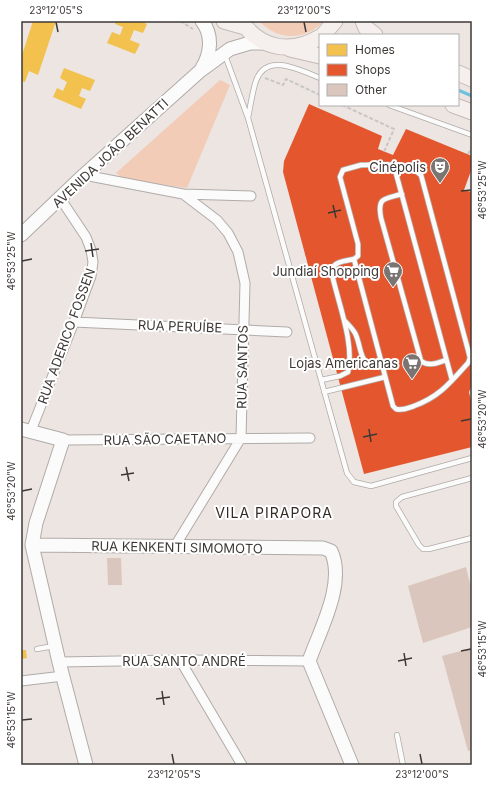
<svg xmlns="http://www.w3.org/2000/svg" width="493" height="786" viewBox="0 0 493 786" font-family="Inter,sans-serif">
<style>
.green{fill:#f2ccb7}
.homes{fill:#f2c14e}
.shops{fill:#e4572e}
.lines{fill:none;stroke-linecap:round;stroke-linejoin:round}
.stream{stroke:#6fc1e0;stroke-width:3}
.building{fill:#dac6bc}
.lane-casing{stroke:#b0aba8;stroke-width:6}
.street-casing{stroke:#b0aba8;stroke-width:11}
.secondary-casing{stroke:#b0aba8;stroke-width:15}
.primary-casing{stroke:#c5bab4;stroke-width:17}
.path{stroke:#c9c7c5;stroke-width:2;stroke-dasharray:4 2;stroke-linecap:butt}
.lane{stroke:#fcfbfb;stroke-width:4.5}
.street{stroke:#fcfbfb;stroke-width:9}
.secondary{stroke:#fcfbfb;stroke-width:13}
.primary{stroke:#f5f0ed;stroke-width:15}
.ticks{fill:none;stroke:#3d3836;stroke-width:1.5}
.labels{text-anchor:middle;stroke-width:4;stroke-linejoin:round;paint-order:stroke}
.street-label{font-size:13px;fill:#3d3836;stroke:#fff}
.poi-label{font-size:13px;fill:#3d3836;stroke:#fff;text-anchor:end}
.neighbourhood-label{font-size:14px;letter-spacing:1px;fill:#342b25;stroke:#fff}
.neatline{fill:none;stroke:#3d3836;stroke-width:1.5}
.ticks-label{font-size:10px;text-anchor:middle;fill:#3d3836}
</style>
<rect width="100%" height="100%" fill="#ece5e2"/>
<!-- green -->
<path class="green" d="M259,21H324C305,41 278,41 259,21Z
M220,80L230,85L187,188L124,179L116,173Z"/>
<!-- homes -->
<path class="homes" d="M33,21H56L38,75L29,71L25,82L21,81V58Z
M116,21H141L147,24L143,33L134,30L130,40L140,44L135,54L107,43L112,32L120,35L123,27L115,24Z
M64,68L95,80L90,91L82,88L79,96L86,99L81,109L53,97L57,88L63,91L67,82L60,78Z
M21,647L22,650H26L27,658L21,659Z"/>
<!-- shops -->
<path class="shops" d="M309,104L382,136L378,149L393,155L406,129L472,156V168L464,190L472,192V385L469,392L472,405V447L364,474L283,172L284,161Z"/>
<g class="lines">
<!-- stream -->
<path class="stream" d="M458,90L472,96"/>
</g>
<!-- building -->
<path class="building" d="M107,558H121L122,585H108Z
M466,567L472,592V627L423,643L408,586Z
M472,648V750L468,751L442,656Z"/>
<g class="lines">
<defs>
<path id="lane" d="M225,55L248,118
M320,78C298,69 264,51 255,84C252,95 250,107 248,118L347,473L354,482L371,486L472,458
M389,105L472,135
M361,165C380,165 406,161 421,175L468,350L470,358L468,363C450,383 439,397 414,406C408,408 402,411 396,409L393,406L354,259L358,256V244L340,177L343,170Z
M394,166L452,380
M402,194C384,199 377,197 381,218L421,361C429,367 437,363 446,360
M344,320C348,324 352,328 355,333C363,349 357,368 382,364
M321,380L340,376L348,372C355,343 337,300 331,270C335,261 345,261 354,259
M324,392L385,377
M472,478L402,497L396,502V506L419,545L423,549H429L472,538
M37,649L54,646
M397,735L403,765"/>
<path id="street" d="M84,175L183,194L251,196
M74,322L287,332
M30,433L74,322L91,276L93,262L91,250L86,237L60,198
M63,440L310,438
M175,546L241,438L245,283L238,252L228,233L217,220L183,194
M180,660L242,765
M59,662L180,660L309,661
M21,681L63,676"/>
<path id="secondary" d="M202,21C213,35 211,54 202,68
M21,235L84,175L200,71L230,49L250,43H267
M21,429L63,440L36,523L32,545L59,662L86,765
M32,545L323,548L331,551C346,583 320,630 309,661L352,765"/>
<path id="primary" d="M224,21L245,27
M241,21C261,50 292,54 320,37
M363,21L366,28L375,35
M323,35L335,21
M290,49L320,56
M458,73L472,79
M453,105L472,112"/>
</defs>
<!-- lane casing -->
<use href="#lane" class="lane-casing"/>
<!-- street casing -->
<use href="#street" class="street-casing"/>
<!-- secondary casing -->
<use href="#secondary" class="secondary-casing"/>
<!-- primary casing -->
<use href="#primary" class="primary-casing"/>
<!-- path -->
<path class="path" d="M180,21L193,29
M265,78L283,85L286,79L320,95
M342,105L394,129L384,152
M468,154L472,147"/>
<!-- lane -->
<use href="#lane" class="lane"/>
<!-- street -->
<use href="#street" class="street"/>
<!-- secondary -->
<use href="#secondary" class="secondary"/>
<!-- primary -->
<use href="#primary" class="primary"/>
</g>
<!-- ticks -->
<path class="ticks" d="M56,22L58,32M304,22L306,32M461,191L471,190M333,205L336,218M328,213L341,210M91,243L93,257M85,251L99,249M22,261L32,259M461,421L471,419M369,429L371,442M363,437L377,434M126,467L129,481M121,475L134,473M22,491L32,489M461,651L471,649M404,653L406,666M398,661L412,658M162,691L164,705M156,699L170,697M22,720L32,719M172,754L174,764M420,754L422,764"/>
<!-- icons -->
<defs>
<symbol id="theatre-pin" viewBox="-11 -11 22 30"><path d="M0 17L-7.5 6A9.5 9.5 0 1 1 7.5 6Z" fill="#7a7572" stroke="#fff"/><path d="M-5-5.5Q0-4 5-5.5V0Q5 5 0 6Q-5 5-5 0ZM-3.3-2.5H-1v1.5H-3.3ZM1-2.5H3.3v1.5H1ZM-2.8 1Q0 5.5 2.8 1Z" fill="#fff"/></symbol>
<symbol id="supermarket-pin" viewBox="-11 -11 22 30"><path d="M0 17L-7.5 6A9.5 9.5 0 1 1 7.5 6Z" fill="#7a7572" stroke="#fff"/><path d="M-6-5.5h2.5l.6 2H6L4.5 2H-2.5L-4.4-4H-6ZM-1.5 3.2a1.3 1.3 0 1 0 .1 0ZM3 3.2a1.3 1.3 0 1 0 .1 0Z" fill="#fff"/></symbol>
</defs>
<g fill-rule="evenodd">
<use href="#theatre-pin" x="429" y="156" width="22" height="30"/>
<use href="#supermarket-pin" x="382" y="260" width="22" height="30"/>
<use href="#supermarket-pin" x="401" y="352" width="22" height="30"/>
</g>
<g class="labels">
<!-- street labels -->
<g class="street-label">
<text transform="translate(110 153) rotate(-43)" y="5">AVENIDA JOÃO BENATTI</text>
<text transform="translate(180 326) rotate(2)" y="5">RUA PERUÍBE</text>
<text transform="translate(66 336) rotate(-70)" y="5">RUA ADERICO FOSSEN</text>
<text transform="translate(242 367) rotate(-89)" y="5">RUA SANTOS</text>
<text transform="translate(165 439) rotate(-1)" y="5">RUA SÃO CAETANO</text>
<text transform="translate(177 547) rotate(1)" y="5">RUA KENKENTI SIMOMOTO</text>
<text x="184" y="666">RUA SANTO ANDRÉ</text>
</g>
<!-- poi labels -->
<g class="poi-label">
<text x="426" y="172">Cinépolis</text>
<text x="379" y="276">Jundiaí Shopping</text>
<text x="398" y="368">Lojas Americanas</text>
</g>
<!-- neighbourhood labels -->
<g class="neighbourhood-label">
<text x="274" y="518">VILA PIRAPORA</text>
</g>
</g>
<!-- border -->
<rect width="493" height="786" fill="none" stroke="#ffffff" stroke-width="44"/>
<!-- legend -->
<rect x="319" y="34" width="140" height="72" fill="#ffffff" stroke="#b1afaf"/>
<rect x="327" y="44" width="20" height="12" fill="#f2c14e" stroke="#b1afaf"/>
<text x="355" y="54" font-size="12" fill="#3d3836">Homes</text>
<rect x="327" y="64" width="20" height="12" fill="#e4572e" stroke="#b1afaf"/>
<text x="355" y="74" font-size="12" fill="#3d3836">Shops</text>
<rect x="327" y="84" width="20" height="12" fill="#dac6bc" stroke="#b1afaf"/>
<text x="355" y="94" font-size="12" fill="#3d3836">Other</text>
<rect x="22" y="22" width="449" height="742" class="neatline"/>
<g class="ticks-label">
<text x="56" y="14">23°12'05"S</text>
<text x="304" y="14">23°12'00"S</text>
<text transform="translate(482 190) rotate(-90)" y="4">46°53'25"W</text>
<text transform="translate(11 261) rotate(-90)" y="4">46°53'25"W</text>
<text transform="translate(482 419) rotate(-90)" y="4">46°53'20"W</text>
<text transform="translate(11 491) rotate(-90)" y="4">46°53'20"W</text>
<text transform="translate(482 649) rotate(-90)" y="4">46°53'15"W</text>
<text transform="translate(11 720) rotate(-90)" y="4">46°53'15"W</text>
<text x="174" y="778">23°12'05"S</text>
<text x="422" y="778">23°12'00"S</text>
</g>
</svg>
